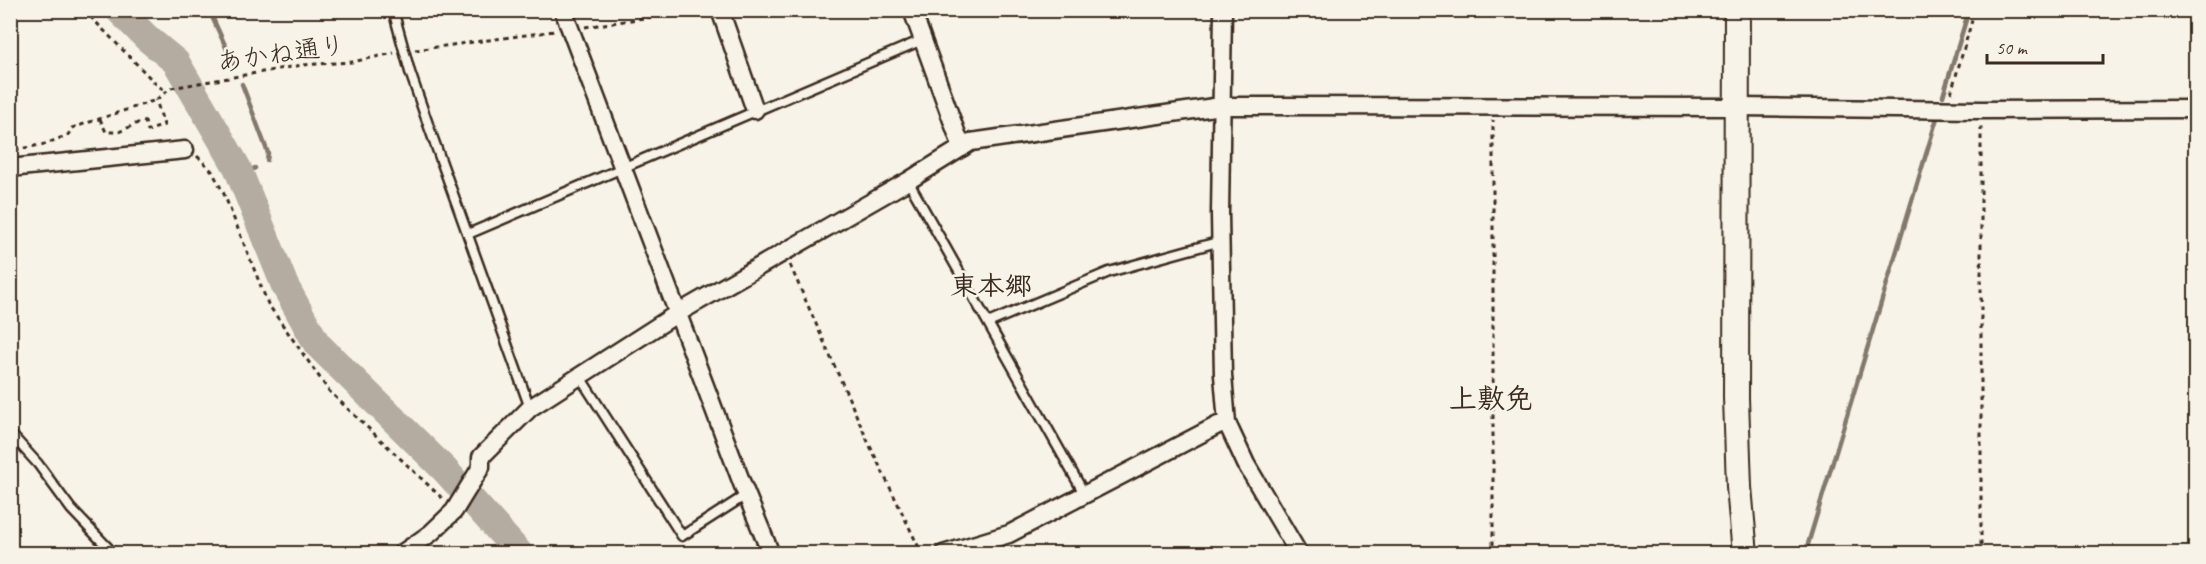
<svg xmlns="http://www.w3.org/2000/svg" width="2206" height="564" viewBox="0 0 2206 564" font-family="Caveat,'Klee One',sans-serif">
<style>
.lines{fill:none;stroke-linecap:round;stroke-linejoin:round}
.stream{stroke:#84786c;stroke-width:4.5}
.river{stroke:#b4aca0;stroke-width:28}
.lane-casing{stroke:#3b2a1e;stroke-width:13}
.street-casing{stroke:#3b2a1e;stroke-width:21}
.secondary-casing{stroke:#3b2a1e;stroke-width:28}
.path{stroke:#3b2a1e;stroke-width:3;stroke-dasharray:4.5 4.5;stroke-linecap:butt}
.lane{stroke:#f7f3e8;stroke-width:8}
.street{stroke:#f7f3e8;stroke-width:16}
.secondary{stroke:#f7f3e8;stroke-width:24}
.labels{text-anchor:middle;stroke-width:5;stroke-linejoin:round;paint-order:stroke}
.street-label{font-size:26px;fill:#3b2a1e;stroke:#f7f3e8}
.neighbourhood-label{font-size:27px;font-weight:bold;fill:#3b2a1e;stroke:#f7f3e8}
.quarter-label{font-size:28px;font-weight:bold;fill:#3b2a1e;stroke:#f7f3e8}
</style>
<rect width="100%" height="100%" fill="#f7f3e8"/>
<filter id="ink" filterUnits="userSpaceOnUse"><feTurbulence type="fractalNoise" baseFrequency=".0167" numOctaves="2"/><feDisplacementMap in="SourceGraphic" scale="12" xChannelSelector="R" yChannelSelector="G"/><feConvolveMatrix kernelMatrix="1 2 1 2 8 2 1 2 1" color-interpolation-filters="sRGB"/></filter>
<g filter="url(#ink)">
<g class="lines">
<!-- stream -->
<path class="stream" d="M209,10L235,67
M242,84L268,153L267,160
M1943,96L1969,10
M241,176L255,168
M1805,554L1937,118"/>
<!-- river -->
<path class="river" d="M119,10L148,39L176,62L237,167L285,286L317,344L445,470L520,554"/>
<defs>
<path id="lane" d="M393,10L410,72L429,127L530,408
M908,181L1085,495
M468,234L922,40
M988,323L1109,272L1221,241
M580,377L682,536L746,495
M10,433L38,464L71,509L114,554"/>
<path id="street" d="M563,10L743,486L771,554
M720,10L755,110
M912,10L962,148
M1223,10L1220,214L1223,375L1227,423L1246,464L1299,554
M10,168L185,150
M401,554L431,533L454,511L481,467V457L530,408L678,313L908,181L971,142L1221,106L1736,107L1981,110L2196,109
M943,554L1009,534L1218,425L1227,423"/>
<path id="secondary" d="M1737,10L1736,398L1739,487L1745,554"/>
</defs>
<!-- lane casing -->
<use href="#lane" class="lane-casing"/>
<!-- street casing -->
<use href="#street" class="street-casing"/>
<!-- secondary casing -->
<use href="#secondary" class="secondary-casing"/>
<!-- path -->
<path class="path" d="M84,10L158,86L165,90
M585,27L696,10
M415,50L555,31
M1951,93L1975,10
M100,119L106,132H119L142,121L145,122L148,131L164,125L156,100
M15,150L45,144L68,135L72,128L156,100L171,88L302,65L352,62L394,53
M197,156L212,171L224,194L268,304L329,391L443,499
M790,265L869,444L922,554
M1493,554V120
M1981,554V124"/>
<!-- lane -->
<use href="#lane" class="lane"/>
<!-- street -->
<use href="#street" class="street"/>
<!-- secondary -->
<use href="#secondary" class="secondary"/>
</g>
</g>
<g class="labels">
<!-- street labels -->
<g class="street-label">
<text transform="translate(281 53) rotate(-8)" y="9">あかね通り</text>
</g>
<!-- neighbourhood labels -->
<g class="neighbourhood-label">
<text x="991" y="295">東本郷</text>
</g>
<!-- quarter labels -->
<g class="quarter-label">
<text x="1491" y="408">上敷免</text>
</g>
</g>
<!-- margin -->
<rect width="2206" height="564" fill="none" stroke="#f7f3e8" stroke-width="36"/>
<rect x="18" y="18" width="2170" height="528" fill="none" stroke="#3b2a1e" stroke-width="2" filter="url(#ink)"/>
<!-- scale -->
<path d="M1987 54v9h116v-9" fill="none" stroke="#3b2a1e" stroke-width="3"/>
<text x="1996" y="54" font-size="18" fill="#3b2a1e" stroke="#f7f3e8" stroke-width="4.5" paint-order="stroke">50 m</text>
</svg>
